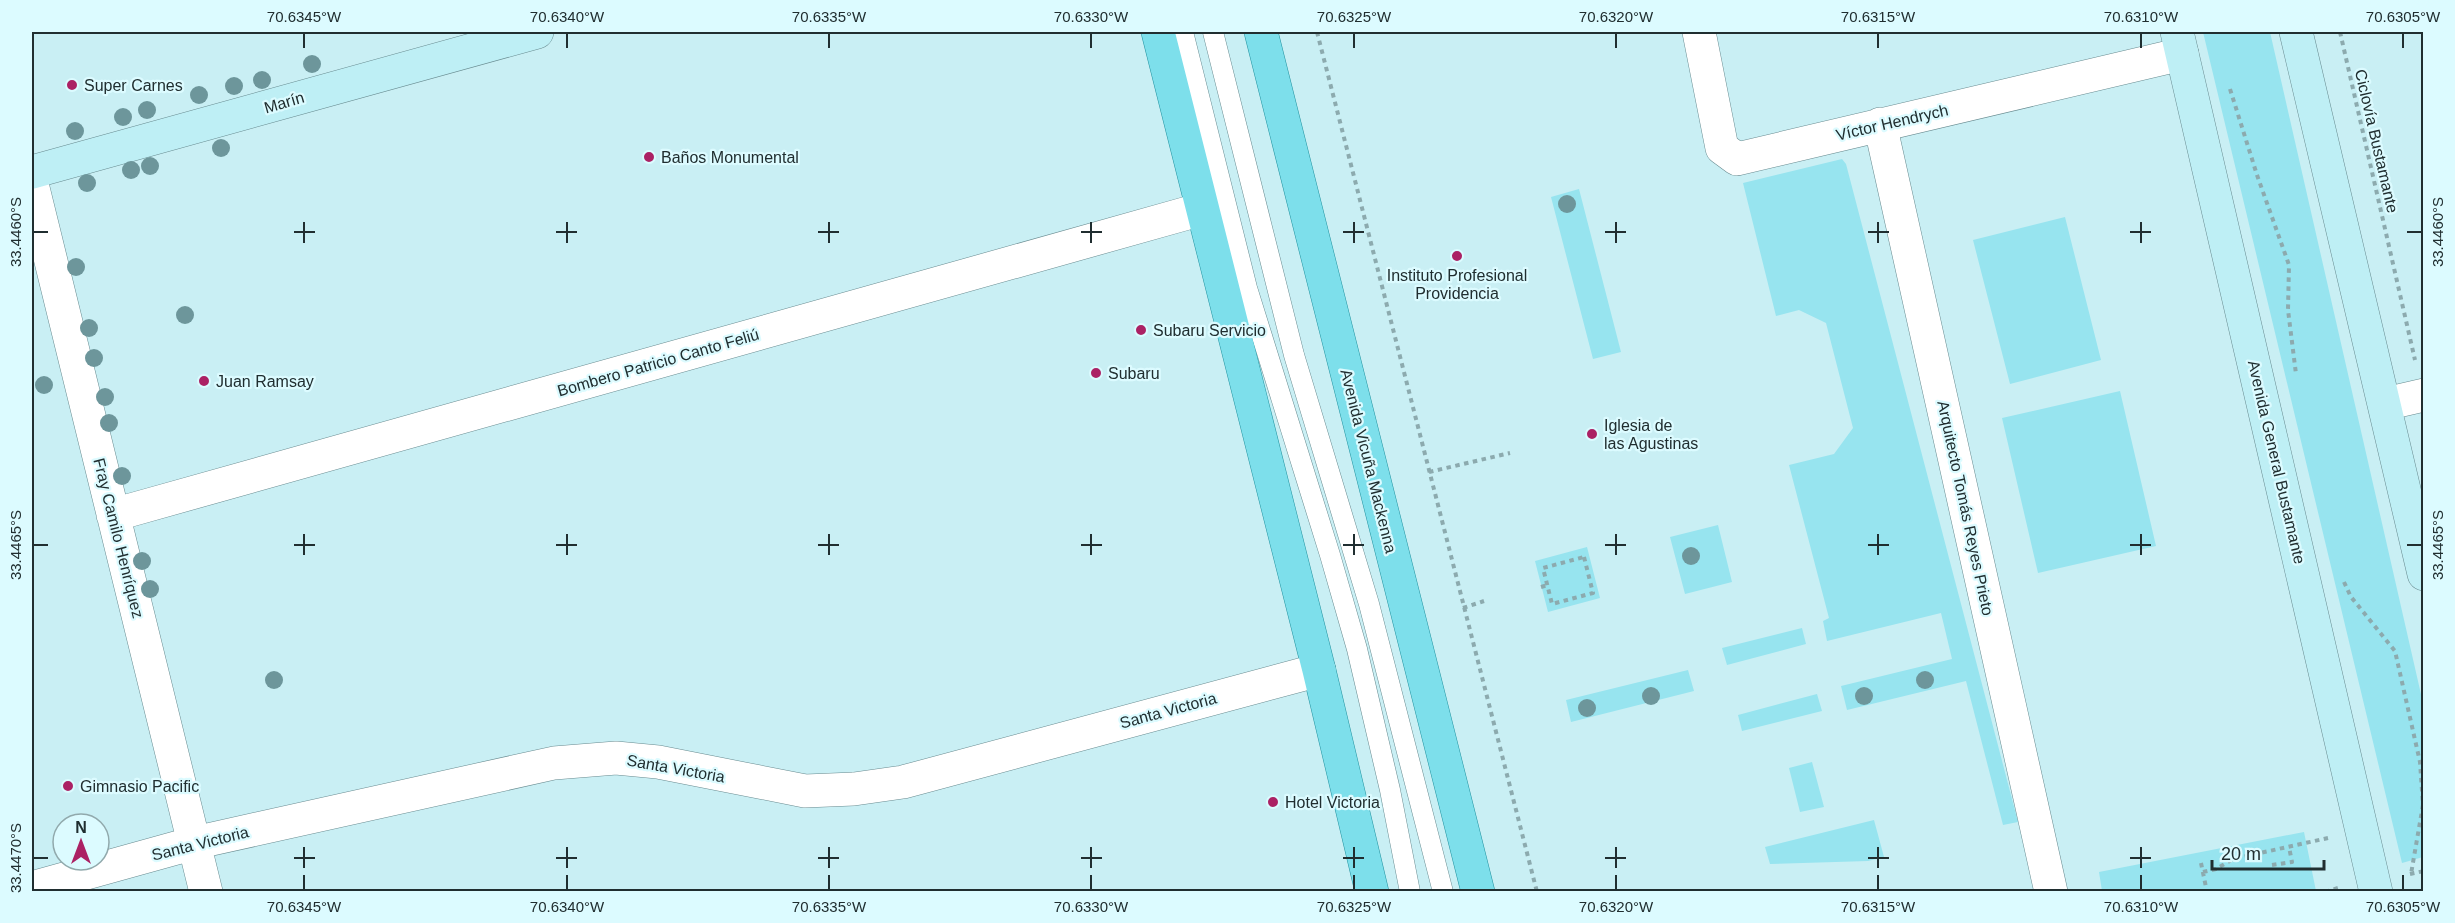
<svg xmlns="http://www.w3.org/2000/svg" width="2455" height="923" viewBox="0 0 2455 923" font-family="Helvetica,sans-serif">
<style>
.green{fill:#97e4ef}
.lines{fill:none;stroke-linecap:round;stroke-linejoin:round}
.lane-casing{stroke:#688b90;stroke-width:21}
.street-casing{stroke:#688b90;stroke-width:34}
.secondary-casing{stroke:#688b90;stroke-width:34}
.primary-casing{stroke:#2493a0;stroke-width:34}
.path{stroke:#8caaae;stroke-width:4;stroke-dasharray:4.5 4.5;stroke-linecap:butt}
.lane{stroke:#fff;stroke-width:20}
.street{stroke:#fff;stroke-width:33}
.secondary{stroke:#beeff5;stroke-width:33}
.primary{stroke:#7ddfeb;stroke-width:33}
.tree{fill:#6d969b}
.ticks{fill:none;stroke:#202e30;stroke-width:2}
.poi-dot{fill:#ab2164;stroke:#dcfbff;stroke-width:2}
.labels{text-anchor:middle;stroke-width:4.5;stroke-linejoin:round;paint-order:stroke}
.poi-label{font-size:16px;fill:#202e30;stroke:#dcfbff;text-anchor:start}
.street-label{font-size:16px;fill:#202e30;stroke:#dcfbff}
.neatline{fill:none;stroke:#202e30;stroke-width:2}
.ticks-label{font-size:15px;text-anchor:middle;fill:#202e30}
</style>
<rect width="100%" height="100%" fill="#c9eff4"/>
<!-- green -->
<path class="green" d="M2203,32H2270L2423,703V857L2402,863Z
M1842,159L1846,164L2018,822L2003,825L1966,681L1847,710L1841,686L1952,659L1941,613L1827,641L1823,621L1829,618L1789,465L1834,454L1853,428L1826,323L1799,310L1776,316L1743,183Z
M1579,189L1621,352L1593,359L1551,197Z
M2065,217L2101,360L2010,384L1973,240Z
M2120,391L2156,546L2038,573L2002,418Z
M1718,525L1732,582L1685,594L1670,537Z
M1587,547L1600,598L1548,612L1535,561Z
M1802,628L1806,644L1727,665L1722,648Z
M1688,670L1694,691L1571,722L1566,700Z
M1817,694L1822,711L1742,731L1738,715Z
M1812,762L1824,807L1800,812L1789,768Z
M1874,820L1884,857L1868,861L1770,864L1765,847Z
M2304,832L2316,891H2102L2099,872Z"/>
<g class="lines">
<defs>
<path id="lane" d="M1183,32L1247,288L1330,555L1357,649L1390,790L1410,892
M1213,32L1294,355L1369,604L1443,892"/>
<path id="street" d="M1699,32L1722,148L1737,159L2182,54
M1880,124L2051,892
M32,184L206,892
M2385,404L2424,395
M113,515L1202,209
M32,888L194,843L554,763L616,758L658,762L805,791L854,789L903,782L1319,670"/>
<path id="secondary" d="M2177,32L2376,892
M2296,32L2424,574
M32,172L537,32"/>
<path id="primary" d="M1158,32L1319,670L1372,892
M1261,32L1478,892"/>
</defs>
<!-- lane casing -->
<use href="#lane" class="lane-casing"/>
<!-- street casing -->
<use href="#street" class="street-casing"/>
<!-- secondary casing -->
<use href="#secondary" class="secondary-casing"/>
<!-- primary casing -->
<use href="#primary" class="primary-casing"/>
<!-- path -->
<path class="path" d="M1317,32L1537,892
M2340,32L2415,360
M2230,89L2257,175L2289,265L2288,310L2296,374
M1429,472L1510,453
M1584,557L1593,593L1552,604L1543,568Z
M2344,582L2351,597L2395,651L2420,762L2423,805L2411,874
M1541,587L1548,585
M1463,608L1484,601
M2201,863L2207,892
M2272,865L2292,862L2289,847
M2203,872L2216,869L2233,859L2328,838
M2410,874L2424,871
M2234,892L2236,891
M2325,892L2338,888"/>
<!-- lane -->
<use href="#lane" class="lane"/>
<!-- street -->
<use href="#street" class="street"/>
<!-- secondary -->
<use href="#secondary" class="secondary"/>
<!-- primary -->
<use href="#primary" class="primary"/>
</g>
<!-- trees -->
<g class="tree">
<circle cx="312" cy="64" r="9"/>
<circle cx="262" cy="80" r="9"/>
<circle cx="234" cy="86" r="9"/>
<circle cx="199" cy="95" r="9"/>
<circle cx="147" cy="110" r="9"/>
<circle cx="123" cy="117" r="9"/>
<circle cx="75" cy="131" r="9"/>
<circle cx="221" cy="148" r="9"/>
<circle cx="150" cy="166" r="9"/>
<circle cx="131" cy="170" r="9"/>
<circle cx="87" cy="183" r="9"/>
<circle cx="1567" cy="204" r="9"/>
<circle cx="76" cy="267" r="9"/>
<circle cx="185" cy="315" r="9"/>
<circle cx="89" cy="328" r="9"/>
<circle cx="94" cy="358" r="9"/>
<circle cx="44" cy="385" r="9"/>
<circle cx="105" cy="397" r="9"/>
<circle cx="109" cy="423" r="9"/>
<circle cx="122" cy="476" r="9"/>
<circle cx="1691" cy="556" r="9"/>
<circle cx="142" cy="561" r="9"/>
<circle cx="150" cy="589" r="9"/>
<circle cx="274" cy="680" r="9"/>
<circle cx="1925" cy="680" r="9"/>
<circle cx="1651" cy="696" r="9"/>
<circle cx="1864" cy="696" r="9"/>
<circle cx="1587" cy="708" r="9"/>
</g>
<!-- ticks -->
<path class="ticks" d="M304,33V48M567,33V48M829,33V48M1091,33V48M1354,33V48M1616,33V48M1878,33V48M2141,33V48M2403,33V48M304,222V243M567,222V243M829,222V243M1091,222V243M1354,222V243M1616,222V243M1878,222V243M2141,222V243M33,232H48M294,232H315M556,232H577M818,232H839M1081,232H1102M1343,232H1364M1605,232H1626M1868,232H1889M2130,232H2151M2407,232H2422M304,534V555M567,534V555M829,534V555M1091,534V555M1354,534V555M1616,534V555M1878,534V555M2141,534V555M33,545H48M294,545H315M556,545H577M818,545H839M1081,545H1102M1343,545H1364M1605,545H1626M1868,545H1889M2130,545H2151M2407,545H2422M304,847V868M567,847V868M829,847V868M1091,847V868M1354,847V868M1616,847V868M1878,847V868M2141,847V868M33,858H48M294,858H315M556,858H577M818,858H839M1081,858H1102M1343,858H1364M1605,858H1626M1868,858H1889M2130,858H2151M304,875V890M567,875V890M829,875V890M1091,875V890M1354,875V890M1616,875V890M1878,875V890M2141,875V890M2403,875V890"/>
<!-- markers -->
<g class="poi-dot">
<circle cx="72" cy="85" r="6"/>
<circle cx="649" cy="157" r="6"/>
<circle cx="1457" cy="256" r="6"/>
<circle cx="1141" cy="330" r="6"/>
<circle cx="1096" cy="373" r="6"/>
<circle cx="204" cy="381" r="6"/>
<circle cx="1592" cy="434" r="6"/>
<circle cx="68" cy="786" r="6"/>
<circle cx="1273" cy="802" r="6"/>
</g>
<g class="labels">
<!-- poi labels -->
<g class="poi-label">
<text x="84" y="91">Super Carnes</text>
<text x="661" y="163">Baños Monumental</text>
<text x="1457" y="281" text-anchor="middle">Instituto Profesional<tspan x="1457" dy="18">Providencia</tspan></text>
<text x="1153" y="336">Subaru Servicio</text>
<text x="1108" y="379">Subaru</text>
<text x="216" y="387">Juan Ramsay</text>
<text x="1604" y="431">Iglesia de<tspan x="1604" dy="18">las Agustinas</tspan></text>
<text x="80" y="792">Gimnasio Pacific</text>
<text x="1285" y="808">Hotel Victoria</text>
</g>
<!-- street labels -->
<g class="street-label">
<text transform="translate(284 102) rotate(-16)" y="6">Marín</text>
<text transform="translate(1892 122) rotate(-13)" y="6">Víctor Hendrych</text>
<text transform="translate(2377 141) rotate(77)" y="6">Ciclovía Bustamante</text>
<text transform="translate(658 362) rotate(-16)" y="6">Bombero Patricio Canto Feliú</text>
<text transform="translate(1369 461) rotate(76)" y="6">Avenida Vicuña Mackenna</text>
<text transform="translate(2277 462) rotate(77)" y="6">Avenida General Bustamante</text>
<text transform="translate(1966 508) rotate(78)" y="6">Arquitecto Tomás Reyes Prieto</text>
<text transform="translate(119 538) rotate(76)" y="6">Fray Camilo Henríquez</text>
<text transform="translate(1168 710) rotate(-15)" y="6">Santa Victoria</text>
<text transform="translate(676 768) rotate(10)" y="6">Santa Victoria</text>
<text transform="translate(200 843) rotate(-14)" y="6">Santa Victoria</text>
</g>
</g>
<!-- border -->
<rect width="2455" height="923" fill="none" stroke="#dcfbff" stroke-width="66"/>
<!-- north arrow -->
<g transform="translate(81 842)"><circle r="28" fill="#dcfbff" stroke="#91a9ac" stroke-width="1.5"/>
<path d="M0-4.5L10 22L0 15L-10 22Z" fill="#ab2164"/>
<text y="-9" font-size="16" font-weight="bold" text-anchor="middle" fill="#202e30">N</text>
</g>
<!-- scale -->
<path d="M2212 860v9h112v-9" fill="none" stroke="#202e30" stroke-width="3"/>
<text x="2221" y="860" font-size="18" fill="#202e30" stroke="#dcfbff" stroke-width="4.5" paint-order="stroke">20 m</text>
<rect x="33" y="33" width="2389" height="857" class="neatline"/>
<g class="ticks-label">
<text x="304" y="22">70.6345°W</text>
<text x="567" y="22">70.6340°W</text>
<text x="829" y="22">70.6335°W</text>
<text x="1091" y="22">70.6330°W</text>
<text x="1354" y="22">70.6325°W</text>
<text x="1616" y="22">70.6320°W</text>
<text x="1878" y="22">70.6315°W</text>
<text x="2141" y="22">70.6310°W</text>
<text x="2403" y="22">70.6305°W</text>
<text transform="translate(16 232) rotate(-90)" y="5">33.4460°S</text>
<text transform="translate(2438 232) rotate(-90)" y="5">33.4460°S</text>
<text transform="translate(16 545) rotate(-90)" y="5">33.4465°S</text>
<text transform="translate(2438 545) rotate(-90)" y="5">33.4465°S</text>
<text transform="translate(16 858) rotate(-90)" y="5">33.4470°S</text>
<text x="304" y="912">70.6345°W</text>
<text x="567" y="912">70.6340°W</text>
<text x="829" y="912">70.6335°W</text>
<text x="1091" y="912">70.6330°W</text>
<text x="1354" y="912">70.6325°W</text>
<text x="1616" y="912">70.6320°W</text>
<text x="1878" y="912">70.6315°W</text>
<text x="2141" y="912">70.6310°W</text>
<text x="2403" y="912">70.6305°W</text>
</g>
</svg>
